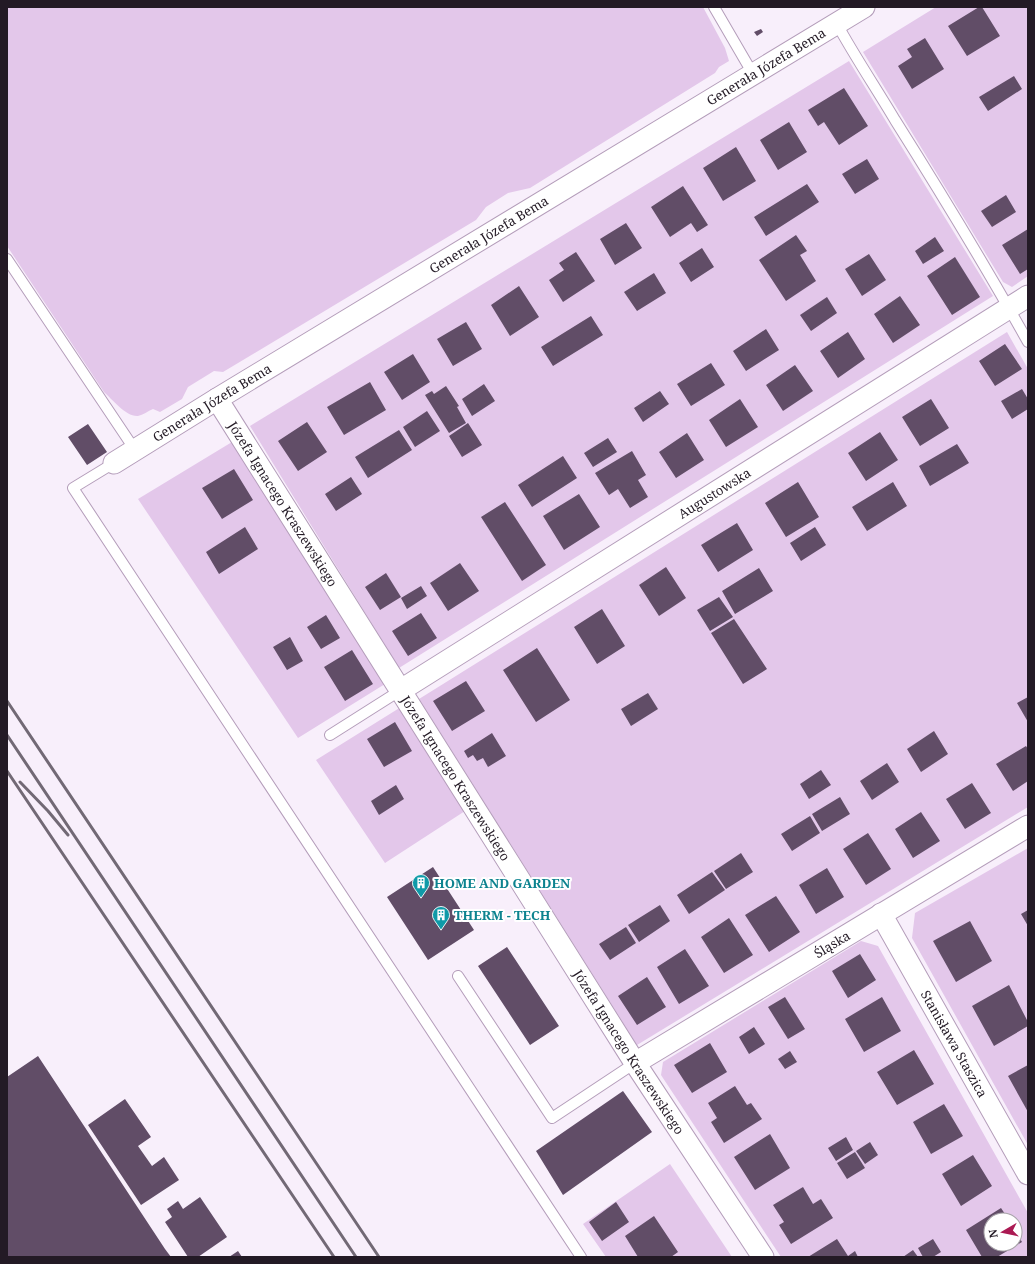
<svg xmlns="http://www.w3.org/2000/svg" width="1035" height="1264" viewBox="0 0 1035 1264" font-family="'Noto Serif',serif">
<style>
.green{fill:#e3c7ea;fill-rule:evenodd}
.building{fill:#614d67}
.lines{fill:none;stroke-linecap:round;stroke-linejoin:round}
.service-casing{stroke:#b49dba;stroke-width:12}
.minor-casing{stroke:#b49dba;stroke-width:23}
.service{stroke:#fff;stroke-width:10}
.minor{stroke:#fff;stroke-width:21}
.rail{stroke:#726975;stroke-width:3}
.labels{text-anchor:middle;stroke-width:4;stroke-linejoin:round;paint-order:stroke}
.street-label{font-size:13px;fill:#231a25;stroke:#fff}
.culture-label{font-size:13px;font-weight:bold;fill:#0d838f;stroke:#fff;text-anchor:start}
</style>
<rect width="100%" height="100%" fill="#f8effb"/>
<!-- green -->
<path class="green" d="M7,7H703L725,48L729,61L719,67L715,73L530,188L508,193L486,207L476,220L223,372L214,371L188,387L182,399L160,412L153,409C148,411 143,415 138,416C126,417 112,399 104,392L7,246Z
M936,7H1028V276L1012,287L1003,282L863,52Z
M849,61L993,296L399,668L250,426Z
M1007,332L1028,369V807L637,1045L419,699Z
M232,442L385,684L298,738L138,499Z
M401,707L465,811L385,863L316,760Z
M1028,848V1145L912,938L915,913Z
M861,941L878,946L1028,1213V1257H781L661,1075L663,1062ZM991,1220H1015V1244H991Z
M670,1164L732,1257H606L583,1224Z"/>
<!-- building -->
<path class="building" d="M979,7H982L1000,36L967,56L948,26Z
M761,29L763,32L757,36L754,32Z
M925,38L944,69L912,89L898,66L912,57L907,49Z
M1014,76L1022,89L988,111L979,97Z
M844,88L868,126L839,145L824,122L818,126L808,110Z
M789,122L807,152L778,170L760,140Z
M736,147L756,181L723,201L703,168Z
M867,159L879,179L855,194L842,174Z
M807,184L819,202L766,236L754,217Z
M683,186L708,225L697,232L691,223L670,237L651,207Z
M1006,195L1016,212L992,227L981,211Z
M626,223L642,248L615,265L600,239Z
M1028,229V269L1020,274L1002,245Z
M796,235L807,251L800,255L816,281L786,301L759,260Z
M935,237L944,251L923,264L915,251Z
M702,248L714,267L691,282L679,263Z
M576,252L595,281L563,302L549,280L564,270L559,263Z
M869,254L886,280L862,296L845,269Z
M955,257L980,297L952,315L927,276Z
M654,273L666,293L637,311L624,292Z
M519,286L539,317L510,336L491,305Z
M900,296L920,325L893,343L874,314Z
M827,297L837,313L811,331L800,315Z
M591,316L603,335L553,366L541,347Z
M466,322L482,349L453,366L437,339Z
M766,329L779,350L746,371L733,351Z
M848,332L865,359L838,378L820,351Z
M1005,344L1022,369L995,386L979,361Z
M413,354L430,382L402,400L384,372Z
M711,363L725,385L691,406L677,384Z
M795,365L813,391L783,411L766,385Z
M370,382L386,410L344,435L327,407Z
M484,384L495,401L472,416L462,399Z
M446,386L459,406L457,407L466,423L449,433L425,395L432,391L434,394Z
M1022,389L1028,399V409L1012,419L1001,401Z
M660,391L669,404L643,422L634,408Z
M740,399L758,427L726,447L709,420Z
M931,399L949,428L920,446L902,417Z
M427,411L440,431L415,447L403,427Z
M307,422L327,452L298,471L278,441Z
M468,423L482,445L462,457L449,436Z
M88,424L107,452L87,465L68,437Z
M399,430L412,450L368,478L355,457Z
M880,432L898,460L866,481L848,453Z
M687,433L704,460L676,478L659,452Z
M608,438L617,452L593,467L584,453Z
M957,444L969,463L930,486L919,466Z
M632,451L646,475L638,480L648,497L630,508L618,489L609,495L595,473Z
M563,456L577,478L532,507L518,485Z
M234,469L253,500L222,519L202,488Z
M351,477L362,494L336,511L325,494Z
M798,482L819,517L786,537L765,503Z
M893,482L907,506L867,531L852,507Z
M579,494L600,527L564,550L543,516Z
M505,502L546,565L522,581L481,517Z
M737,523L753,550L718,572L701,545Z
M245,527L258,549L219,574L206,552Z
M815,527L826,545L801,561L790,543Z
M460,563L479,591L448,611L430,583Z
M666,567L686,598L659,616L639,585Z
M759,568L773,591L735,614L722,591Z
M386,573L401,597L380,610L365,587Z
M421,586L427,596L407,609L401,598Z
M719,597L733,617L710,631L697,610Z
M602,609L625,646L597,664L574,627Z
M421,613L437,638L408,656L392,631Z
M326,615L340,638L321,649L307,627Z
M734,619L767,669L743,684L711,633Z
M290,637L303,661L287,670L273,647Z
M537,648L570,700L536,722L503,670Z
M352,650L373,684L345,701L324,667Z
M466,681L485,711L452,731L433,701Z
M648,693L658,709L631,726L621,709Z
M1028,697V722L1017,703Z
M395,722L412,751L384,767L367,739Z
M934,731L948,754L921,772L907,749Z
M492,733L506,756L488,767L483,758L477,761L473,755L468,758L464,751Z
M1026,746L1028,749V781L1013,791L996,764Z
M887,763L899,782L872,800L860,781Z
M821,770L831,785L809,799L800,784Z
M972,783L991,813L965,829L946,799Z
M396,785L404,799L379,815L371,801Z
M840,797L850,814L822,831L812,814Z
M921,812L940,841L913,858L895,829Z
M810,816L820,833L792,851L781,834Z
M868,833L891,869L866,885L843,849Z
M741,853L753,872L726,889L714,871Z
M433,867L474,930L428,960L387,897Z
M827,868L844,897L816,914L799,885Z
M712,872L725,890L689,914L677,895Z
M776,896L800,932L769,952L745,915Z
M660,905L670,921L639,942L628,925Z
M1028,910V926L1021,914Z
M729,918L753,955L724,973L701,937Z
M970,921L992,961L956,982L933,941Z
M626,927L636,943L610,960L599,944Z
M507,947L559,1026L530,1045L478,966Z
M685,949L709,986L679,1004L657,967Z
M860,954L876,980L848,998L832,971Z
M647,977L666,1007L637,1025L618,996Z
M1009,985L1028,1022V1026L994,1046L972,1006Z
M785,997L805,1029L788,1039L768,1007Z
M882,997L901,1031L864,1052L845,1019Z
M754,1027L765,1044L749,1054L739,1037Z
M710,1043L727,1072L692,1093L674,1065Z
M914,1050L934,1084L897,1105L877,1072Z
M790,1051L797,1062L785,1069L778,1059Z
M38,1056L165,1249L171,1257H7V1077Z
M1028,1065V1112L1008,1076Z
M735,1086L747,1105L751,1103L762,1119L724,1143L711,1122L717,1118L708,1103Z
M623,1091L652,1132L563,1195L536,1151Z
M125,1099L151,1137L138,1146L152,1166L164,1157L179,1180L141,1205L88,1125Z
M944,1104L963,1136L931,1154L913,1122Z
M770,1134L790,1168L755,1190L734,1157Z
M846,1137L853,1150L836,1161L828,1148Z
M870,1142L878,1155L865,1164L856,1151Z
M855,1152L865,1168L847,1179L837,1163Z
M973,1155L992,1186L961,1206L942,1174Z
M803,1187L813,1204L821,1199L833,1218L791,1244L779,1225L784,1222L773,1205Z
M200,1197L227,1237L198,1257H188L165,1222L172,1217L167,1209L178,1201L183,1209Z
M616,1202L629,1222L602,1241L589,1222Z
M1001,1208L1009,1220H991V1244H1015V1230L1022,1242L997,1257H982L966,1230Z
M654,1216L678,1252L671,1257H638L625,1236Z
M837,1239L848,1256L855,1251L858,1257H808Z
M933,1239L941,1252L933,1257H923L918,1248Z
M913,1250L918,1257H903Z
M238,1251L242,1257H229Z"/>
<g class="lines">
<defs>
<path id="service" d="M714,7L753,74
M837,24C855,57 876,88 895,120C941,193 986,267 1028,342
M7,259L135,450
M114,463L73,488L581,1257
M330,735L401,690
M458,976L552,1118L635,1063"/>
<g id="minor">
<path id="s1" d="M217,399L635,1063L763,1257"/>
<path id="s2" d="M114,463L217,399L864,7"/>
<path id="s3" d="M401,690L1028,296"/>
<path id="s4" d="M881,914L1028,1174"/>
<path id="s5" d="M635,1063L1028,826"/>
</g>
</defs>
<!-- service casing -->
<use href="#service" class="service-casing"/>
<!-- minor casing -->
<use href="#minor" class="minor-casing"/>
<!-- service -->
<use href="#service" class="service"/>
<!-- minor -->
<use href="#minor" class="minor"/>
<!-- rail -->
<path class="rail" d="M7,701L379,1257
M7,735L356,1257
M7,771L334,1257
M20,782L48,811L68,835"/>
</g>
<!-- icons -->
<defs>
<symbol id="building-pin" viewBox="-11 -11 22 30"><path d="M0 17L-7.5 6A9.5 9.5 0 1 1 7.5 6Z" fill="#0f9aa8" stroke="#fff"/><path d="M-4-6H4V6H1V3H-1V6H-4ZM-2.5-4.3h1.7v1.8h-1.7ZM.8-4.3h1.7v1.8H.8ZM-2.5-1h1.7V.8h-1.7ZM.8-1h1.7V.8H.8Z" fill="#fff"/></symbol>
</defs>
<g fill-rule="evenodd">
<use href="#building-pin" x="411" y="873" width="20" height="27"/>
<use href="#building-pin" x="431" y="905" width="20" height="27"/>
</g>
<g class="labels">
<!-- street labels -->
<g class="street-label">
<text dy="5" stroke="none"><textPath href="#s2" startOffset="763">Generała Józefa Bema</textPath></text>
<text dy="5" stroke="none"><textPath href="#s2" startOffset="439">Generała Józefa Bema</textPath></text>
<text dy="5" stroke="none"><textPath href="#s2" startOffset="115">Generała Józefa Bema</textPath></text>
<text dy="5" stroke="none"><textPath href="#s3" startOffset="370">Augustowska</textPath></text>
<text dy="5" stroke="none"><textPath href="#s1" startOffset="124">Józefa Ignacego Kraszewskiego</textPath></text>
<text dy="5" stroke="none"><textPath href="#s1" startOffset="448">Józefa Ignacego Kraszewskiego</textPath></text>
<text dy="5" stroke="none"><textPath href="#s5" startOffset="230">Śląska</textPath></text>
<text dy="5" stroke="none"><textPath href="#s4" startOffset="149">Stanisława Staszica</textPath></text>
<text dy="5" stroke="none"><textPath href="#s1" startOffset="772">Józefa Ignacego Kraszewskiego</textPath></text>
</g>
<!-- culture labels -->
<g class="culture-label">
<text x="434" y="888">HOME AND GARDEN</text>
<text x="454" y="920">THERM - TECH</text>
</g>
</g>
<!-- border -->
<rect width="1035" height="1264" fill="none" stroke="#231a25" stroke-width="16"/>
<!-- north arrow -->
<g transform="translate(1003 1232) rotate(261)"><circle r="19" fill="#ffffff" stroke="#a7a3a8"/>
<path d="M0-3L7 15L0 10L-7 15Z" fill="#ab1a53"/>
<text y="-6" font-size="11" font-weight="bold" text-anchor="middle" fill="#231a25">N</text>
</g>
</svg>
